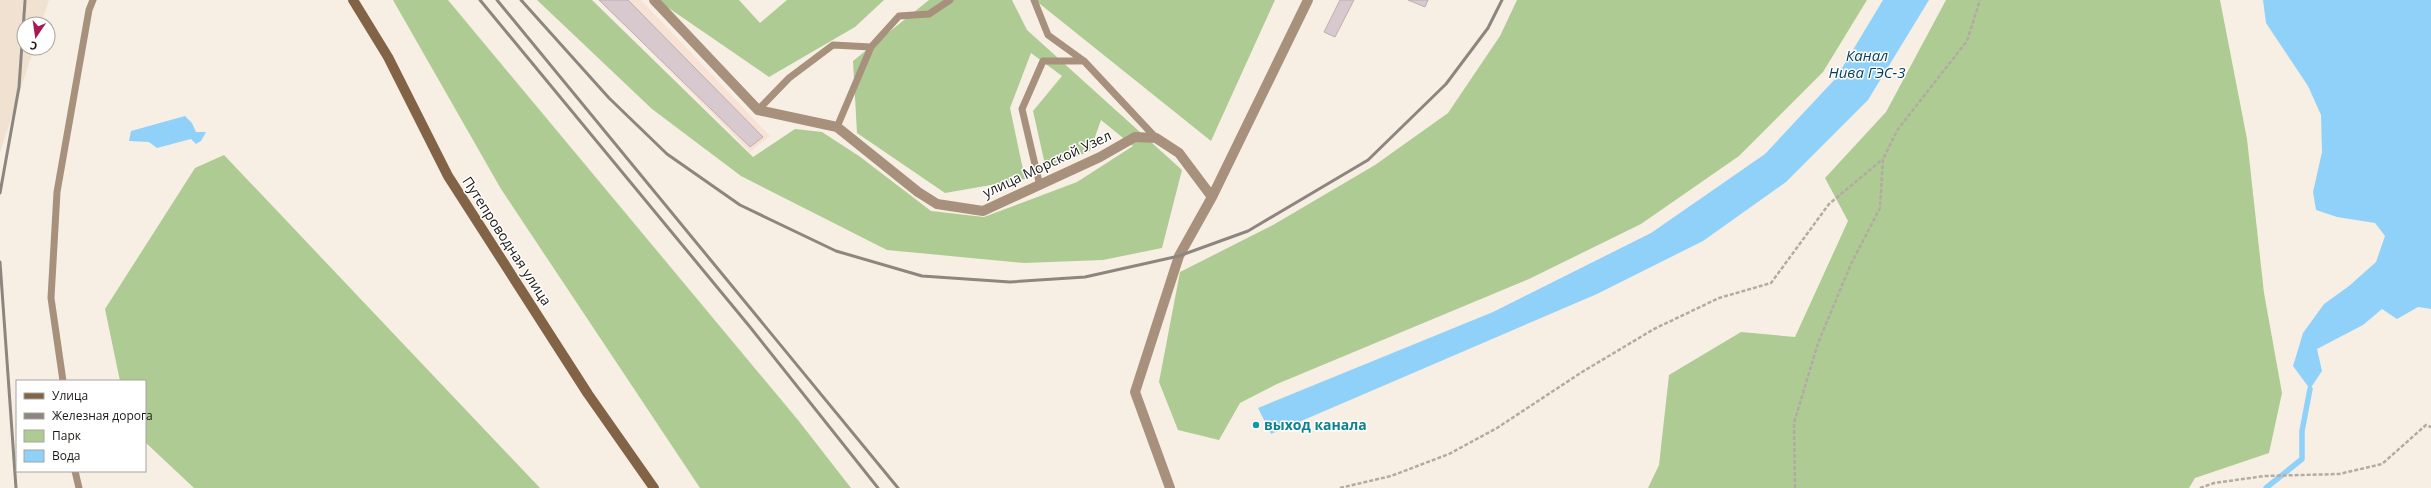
<svg xmlns="http://www.w3.org/2000/svg" width="2431" height="488" viewBox="0 0 2431 488" font-family="'Open Sans',sans-serif">
<style>
.built{fill:#f0e1d1}
.industrial{fill:#f8e2d5}
.green{fill:#aecb93}
.water{fill:#90d1fa}
.lines{fill:none;stroke-linecap:round;stroke-linejoin:round}
.stream{stroke:#90d1fa;stroke-width:5.5}
.building{fill:#d7c9cd;stroke:#bcaeb2}
.path{stroke:#b3aba3;stroke-width:2.5;stroke-dasharray:4 2;stroke-linecap:butt}
.service{stroke:#a7917c;stroke-width:7}
.minor{stroke:#a7917c;stroke-width:10}
.secondary{stroke:#826345;stroke-width:10}
.rail{stroke:#8d867f;stroke-width:3}
.culture-dot{fill:#0f9aa8;stroke:#fff;stroke-width:1.5}
.labels{text-anchor:middle;stroke-width:3;stroke-linejoin:round;paint-order:stroke}
.street-label{font-size:14px;fill:#1c1815;stroke:#fff}
.culture-label{font-size:14px;font-weight:bold;fill:#0d838f;stroke:#fff;text-anchor:start}
.water-label{font-size:15px;font-style:italic;fill:#053d58;stroke:#fff}
</style>
<rect width="100%" height="100%" fill="#f8efe4"/>
<!-- built -->
<path class="built" d="M0,0H49L41,24H24V48H34L0,153Z"/>
<!-- industrial -->
<path class="industrial" d="M600,0H641L770,136L750,152Z"/>
<!-- green -->
<path class="green" d="M393,0H448L798,420L851,488H700L501,189Z
M537,0H592L753,157L795,129L822,132L859,156L931,211L984,217L1077,182L1133,146L1101,120L1090,151L1046,169L1033,111L1062,76L1031,53L1010,108L1025,179L945,193L857,133L853,61L929,0H1012L1027,30L1182,170L1162,248L1103,260L1024,263L887,250L741,176L652,109Z
M657,0H739L760,23L787,0H884L855,27L769,77Z
M1035,0H1275L1211,141Z
M1517,0H1867L1823,72L1739,156L1641,224L1529,279L1277,384L1240,403L1219,440L1178,430L1159,382L1180,272L1273,225L1375,165L1448,113L1500,36Z
M1946,0H2220L2247,139L2264,293L2282,393L2269,453L2195,478L2189,488H1648L1659,465L1669,375L1741,332L1795,337L1848,221L1825,178L1886,112Z
M224,155L540,488H194L145,442V381H120L105,309L195,168Z"/>
<!-- water -->
<path class="water" d="M1883,0H1929L1868,100L1786,182L1703,241L1597,294L1271,434L1258,408L1493,312L1651,233L1765,154L1836,78Z
M2263,0H2431V309L2418,307L2397,319L2382,309L2363,325L2317,349L2322,371L2310,389L2293,366L2303,333L2324,304L2349,286L2376,262L2385,236L2375,223L2337,217L2316,210L2313,192L2322,152L2321,115L2308,86L2266,23Z
M185,116L192,123L196,132H206L201,141L196,144L191,139L157,148L149,142L129,141L131,131Z"/>
<g class="lines">
<!-- stream -->
<path class="stream" d="M2266,488L2302,459V431L2310,389"/>
</g>
<!-- building -->
<path class="building" d="M599,0H628L763,137L750,147Z
M1340,0H1354L1335,37L1324,32Z
M1408,0H1428L1425,7Z"/>
<g class="lines">
<!-- path -->
<path class="path" d="M1340,488L1391,476L1449,454L1497,428L1582,372L1654,329L1719,298L1771,283L1829,204L1883,159
M1795,488L1794,423L1818,343L1851,264L1880,208L1883,159L1898,129L1967,41L1980,0
M2200,488L2214,483L2265,476L2339,474L2382,464L2426,425L2431,427"/>
<!-- service -->
<path class="service" d="M1034,0L1048,35L1084,61L1156,138
M758,110L789,78L833,45L871,47
M837,127L871,47L899,16L929,14L950,0
M1040,186L1022,109L1043,61H1084
M63,381L51,298L57,192L89,10L93,0
M75,471L79,488"/>
<!-- minor -->
<path class="minor" d="M654,0L758,110L837,127L918,192L937,204L983,211L1100,157L1135,137L1156,138L1179,153L1212,197
M1170,488L1135,392L1179,256L1212,197L1308,0"/>
<!-- secondary -->
<path class="secondary" d="M353,0L388,57L448,176L588,394L654,488"/>
<!-- rail -->
<path class="rail" d="M480,0L750,327L878,488
M497,0L898,488
M521,0L609,98L667,154L740,205L836,251L922,276L1010,282L1085,277L1179,256L1248,231L1368,160L1446,84L1488,28L1502,0
M0,193L19,87L25,1
M0,262L16,488"/>
</g>
<!-- markers -->
<circle class="culture-dot" cx="1256" cy="425" r="4"/>
<g class="labels">
<!-- street labels -->
<g class="street-label">
<text transform="translate(1047 164) rotate(-25)" y="5">улица Морской Узел</text>
<text transform="translate(507 241) rotate(57)" y="5">Путепроводная улица</text>
</g>
<!-- culture labels -->
<g class="culture-label">
<text x="1264" y="430">выход канала</text>
</g>
<!-- water labels -->
<g class="water-label">
<text x="1867" y="61">Канал<tspan x="1867" dy="17">Нива ГЭС-3</tspan></text>
</g>
</g>
<!-- legend -->
<rect x="16" y="380" width="130" height="92" fill="#ffffff" stroke="#a4a3a1"/>
<rect x="24" y="393" width="20" height="6" fill="#826345" stroke="#a4a3a1"/>
<text x="52" y="400" font-size="12" fill="#1c1815">Улица</text>
<rect x="24" y="413" width="20" height="6" fill="#8d867f" stroke="#a4a3a1"/>
<text x="52" y="420" font-size="12" fill="#1c1815">Железная дорога</text>
<rect x="24" y="430" width="20" height="12" fill="#aecb93" stroke="#a4a3a1"/>
<text x="52" y="440" font-size="12" fill="#1c1815">Парк</text>
<rect x="24" y="450" width="20" height="12" fill="#90d1fa" stroke="#a4a3a1"/>
<text x="52" y="460" font-size="12" fill="#1c1815">Вода</text>
<!-- north arrow -->
<g transform="translate(36 36) rotate(193)"><circle r="19" fill="#ffffff" stroke="#a4a3a1"/>
<path d="M0-3L7 15L0 10L-7 15Z" fill="#a91852"/>
<text y="-6" font-size="11" font-weight="bold" text-anchor="middle" fill="#1c1815">С</text>
</g>
</svg>
